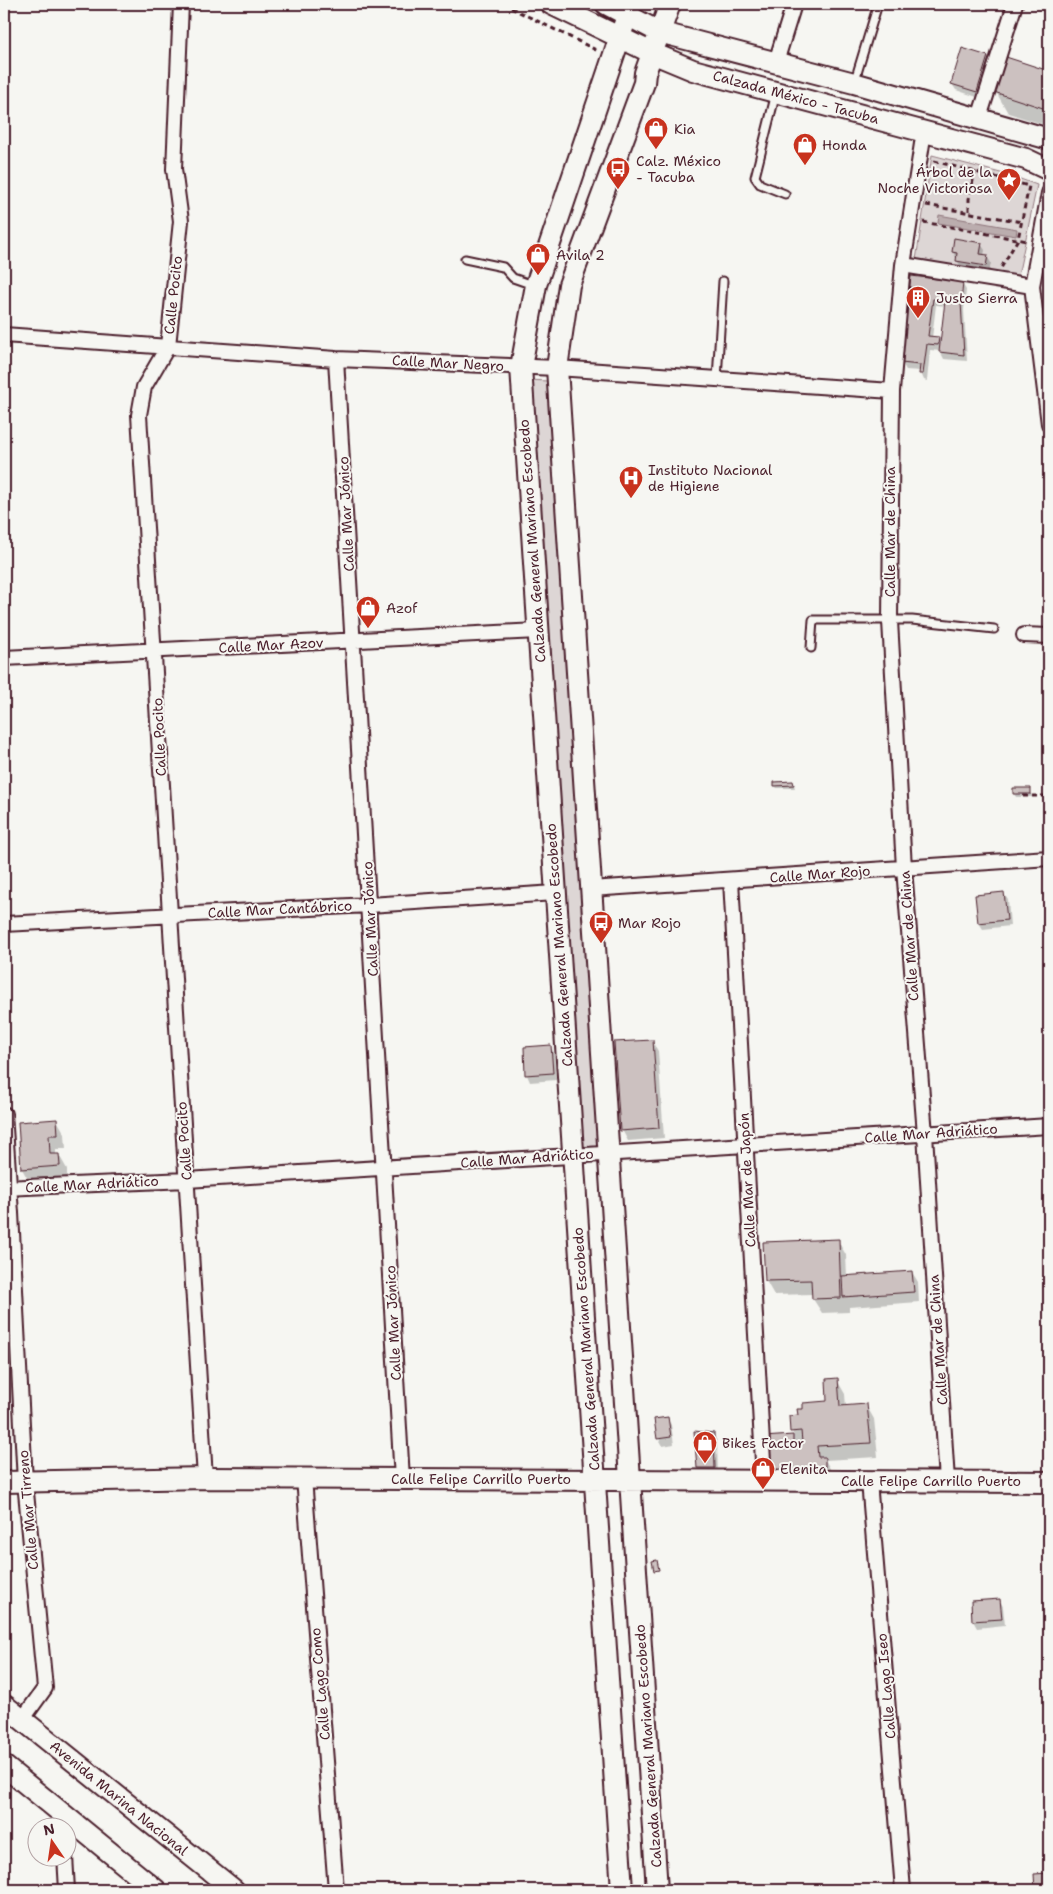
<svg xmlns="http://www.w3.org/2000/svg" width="1053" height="1894" viewBox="0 0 1053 1894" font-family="'Shantell Sans',sans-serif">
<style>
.green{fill:#ddd6d5;stroke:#947a80}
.water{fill:#bbadae;stroke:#8e747a}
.shadow{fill:#0003;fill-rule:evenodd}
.building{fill:#ccc1c0;stroke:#4a1f2b}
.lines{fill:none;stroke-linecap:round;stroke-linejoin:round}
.lane-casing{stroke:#4a1f2b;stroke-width:11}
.street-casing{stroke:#4a1f2b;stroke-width:18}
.secondary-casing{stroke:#4a1f2b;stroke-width:24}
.path{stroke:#4a1f2b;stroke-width:3;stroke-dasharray:5 4;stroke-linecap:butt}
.lane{stroke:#f6f6f2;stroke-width:7}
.street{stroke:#f6f6f2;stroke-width:14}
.secondary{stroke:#f6f6f2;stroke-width:20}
.labels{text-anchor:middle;stroke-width:4;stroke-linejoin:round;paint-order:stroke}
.street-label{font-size:14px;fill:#4a1f2b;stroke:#f6f6f2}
.poi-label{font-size:14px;fill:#4a1f2b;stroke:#f6f6f2;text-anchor:start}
</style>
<rect width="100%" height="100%" fill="#f6f6f2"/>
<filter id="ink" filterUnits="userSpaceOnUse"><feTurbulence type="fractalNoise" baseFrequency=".02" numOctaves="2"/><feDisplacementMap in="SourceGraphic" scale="10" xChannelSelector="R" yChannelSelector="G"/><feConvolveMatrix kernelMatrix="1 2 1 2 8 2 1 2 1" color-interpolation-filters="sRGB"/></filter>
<g filter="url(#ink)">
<!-- green -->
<path class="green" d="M932,155L1012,176L1037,185L1018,276L916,260Z
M527,380L548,381L602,1146L577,1148Z"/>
<!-- water -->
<path class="water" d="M939,215L1017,229L1016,236L938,223Z"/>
<!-- shadow -->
<path class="shadow" d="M987,57L991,64L980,98L956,90L952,84Z
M1006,59L1049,73V126L1008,113L996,92Z
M981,244L985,250L984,256H987L991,263L989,273L961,268L953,252Z
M913,277L962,283L966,290L964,310L967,361L944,359L940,351L930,350L927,381L924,380L920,371L906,370L902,363ZM936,305L946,306L941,343L939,338H932Z
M793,782L795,788H777L775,786Z
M1030,789L1032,797H1016L1014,794Z
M1004,894L1008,900L1010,926L983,929L979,923Z
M652,1041L658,1051L664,1138L628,1141L622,1130Z
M550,1046L554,1053L556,1080L530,1082L527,1075Z
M57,1120L65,1134L66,1149H56V1155H59L67,1169V1180L30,1183L22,1169Z
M838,1241L846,1255L847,1277L912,1272L918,1282L919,1302L849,1307V1312L822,1313L813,1299V1294L774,1295L766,1281L765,1244Z
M837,1380L845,1394L846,1407L866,1405L874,1419L878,1457L825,1460L832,1472L833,1486L764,1438L794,1436L792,1431L799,1416L829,1402Z
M667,1418L671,1425L674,1444L663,1446L659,1439L656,1420Z
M713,1434L717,1441L718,1475L702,1474L698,1467Z
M1000,1600L1003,1607L1005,1625L977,1628L973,1621L972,1602Z"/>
<!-- building -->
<path class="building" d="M962,48L988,56L977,92L951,84Z
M1006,57L1049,71V110L994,92Z
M954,238L982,243L980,254L988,255L986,266L956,261L957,253L952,252Z
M911,276L963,282L961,302L933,299L928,336L939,337L938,345L927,344L923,374H919L920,365L901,363Z
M945,301L961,302L964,355L939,352Z
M793,781L794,785L774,786V782Z
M1013,788H1031V794H1013Z
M1004,892L1007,920L978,923L975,895Z
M653,1040L659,1128L620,1131L614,1042Z
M551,1045L553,1073L525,1075L524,1047Z
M57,1119L58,1135H49L50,1154H59L60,1166L21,1169L18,1122Z
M839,1239L841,1298L812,1299L811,1280L765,1281L763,1242Z
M912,1271L914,1292L843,1297L842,1276Z
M838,1378L840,1406L867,1404L871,1443L817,1446L818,1457H825V1472L766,1476L763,1437L793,1435V1443L802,1442L801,1431L790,1432L789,1416L798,1415L797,1409H803V1403L827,1401L826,1379Z
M668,1417L671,1437L657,1439L654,1419Z
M694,1431L714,1433L715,1468H697Z
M657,1560L659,1570L654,1571L652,1561Z
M1000,1599L1002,1619L972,1621L971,1601Z
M1049,1873V1890H1035L1034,1874Z"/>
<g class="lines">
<defs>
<path id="lane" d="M855,80L878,4
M776,93L755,177L760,184L785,194
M465,259L503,267L513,278L533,285
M717,379L723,281
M811,648L813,620H912L994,629"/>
<path id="street" d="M181,4L174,169L181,221L168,346L144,387L139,415L205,1478
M776,62L794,4
M979,118L1015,4
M924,131L903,265L892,391L890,621L904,868L925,1134L947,1481
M1049,193L1032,286L1049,424
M903,265L1032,286
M4,335L336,359L557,368L892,391
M336,359L402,1479
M1024,635L1049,636
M4,658L538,631
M731,880L764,1480
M591,889L1049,858
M4,924L369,905L555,893
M4,1114L11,1213L25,1482L45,1688L22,1720
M4,1188L187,1180L1049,1126
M304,1478L336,1890
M869,1481L903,1890
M65,1856L67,1890"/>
<path id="secondary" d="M551,4L652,53L693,70L1026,159L1049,170
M606,4L659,32L854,83L1049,139
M4,1482L205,1478L1049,1482
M4,1705L234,1890
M4,1766L156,1890
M622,1890L521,367L536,285L631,4
M657,1890L557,368L569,285L644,83L645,73L670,4"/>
</defs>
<!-- lane casing -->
<use href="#lane" class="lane-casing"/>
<!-- street casing -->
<use href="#street" class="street-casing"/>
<!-- secondary casing -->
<use href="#secondary" class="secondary-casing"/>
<!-- path -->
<path class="path" d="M503,4L598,51
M934,161L1029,186L1018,239L1001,268
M926,205L1022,222
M969,211V199L975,171
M923,222L1027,241
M1023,796H1049"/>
<!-- lane -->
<use href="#lane" class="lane"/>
<!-- street -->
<use href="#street" class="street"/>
<!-- secondary -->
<use href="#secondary" class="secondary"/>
</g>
</g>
<!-- icons -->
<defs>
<symbol id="shop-pin" viewBox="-11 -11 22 30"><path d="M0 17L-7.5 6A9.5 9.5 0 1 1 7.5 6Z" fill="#c8321e" stroke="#f6f6f2"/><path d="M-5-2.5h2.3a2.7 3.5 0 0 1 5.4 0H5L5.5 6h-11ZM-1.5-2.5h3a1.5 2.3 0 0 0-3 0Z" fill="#fff"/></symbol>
<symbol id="bus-pin" viewBox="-11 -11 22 30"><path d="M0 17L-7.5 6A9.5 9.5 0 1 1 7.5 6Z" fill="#c8321e" stroke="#f6f6f2"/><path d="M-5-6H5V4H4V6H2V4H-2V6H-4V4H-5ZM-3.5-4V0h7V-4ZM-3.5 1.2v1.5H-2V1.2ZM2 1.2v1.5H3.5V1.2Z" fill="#fff"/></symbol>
<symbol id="sight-pin" viewBox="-11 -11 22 30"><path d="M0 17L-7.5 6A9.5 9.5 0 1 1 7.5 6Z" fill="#c8321e" stroke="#f6f6f2"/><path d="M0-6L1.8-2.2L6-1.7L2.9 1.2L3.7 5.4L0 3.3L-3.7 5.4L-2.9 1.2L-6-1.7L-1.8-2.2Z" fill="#fff"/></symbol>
<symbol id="building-pin" viewBox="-11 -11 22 30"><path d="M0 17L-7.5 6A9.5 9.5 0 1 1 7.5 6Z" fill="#c8321e" stroke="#f6f6f2"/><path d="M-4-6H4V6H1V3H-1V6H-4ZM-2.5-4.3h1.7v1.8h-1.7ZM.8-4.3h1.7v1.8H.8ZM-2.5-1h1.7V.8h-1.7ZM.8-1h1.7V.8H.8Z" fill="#fff"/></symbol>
<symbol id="hospital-pin" viewBox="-11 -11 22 30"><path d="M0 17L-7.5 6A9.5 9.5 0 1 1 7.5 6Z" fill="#c8321e" stroke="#f6f6f2"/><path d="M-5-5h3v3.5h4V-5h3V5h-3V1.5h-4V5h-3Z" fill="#fff"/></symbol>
</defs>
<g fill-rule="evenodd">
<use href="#shop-pin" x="642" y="115" width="28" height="38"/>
<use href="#shop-pin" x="791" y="131" width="28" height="38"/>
<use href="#bus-pin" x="604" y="155" width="28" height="38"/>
<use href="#sight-pin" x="995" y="166" width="28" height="38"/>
<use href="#shop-pin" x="524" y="241" width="28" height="38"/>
<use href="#building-pin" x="904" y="284" width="28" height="38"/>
<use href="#hospital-pin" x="617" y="464" width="28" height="38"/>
<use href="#shop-pin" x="354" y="594" width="28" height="38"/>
<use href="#bus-pin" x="587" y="909" width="28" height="38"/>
<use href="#shop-pin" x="691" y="1429" width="28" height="38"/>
<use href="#shop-pin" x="749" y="1455" width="28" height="38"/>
</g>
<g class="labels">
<!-- street labels -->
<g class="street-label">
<text transform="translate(796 97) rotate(15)" y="5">Calzada México - Tacuba</text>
<text transform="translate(173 295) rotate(-84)" y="5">Calle Pocito</text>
<text transform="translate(448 363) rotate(3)" y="5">Calle Mar Negro</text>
<text transform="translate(346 514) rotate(-93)" y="5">Calle Mar Jónico</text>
<text transform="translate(890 532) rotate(-90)" y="5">Calle Mar de China</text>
<text transform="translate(532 541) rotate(-94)" y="5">Calzada General Mariano Escobedo</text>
<text transform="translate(271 645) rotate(-3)" y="5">Calle Mar Azov</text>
<text transform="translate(159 737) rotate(-93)" y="5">Calle Pocito</text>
<text transform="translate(820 874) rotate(-4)" y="5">Calle Mar Rojo</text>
<text transform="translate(280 909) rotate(-3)" y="5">Calle Mar Cantábrico</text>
<text transform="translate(370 919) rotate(-93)" y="5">Calle Mar Jónico</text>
<text transform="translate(909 936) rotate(-94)" y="5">Calle Mar de China</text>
<text transform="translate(559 945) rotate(-94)" y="5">Calzada General Mariano Escobedo</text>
<text transform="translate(931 1133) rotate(-4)" y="5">Calle Mar Adriático</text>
<text transform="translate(184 1141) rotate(-94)" y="5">Calle Pocito</text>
<text transform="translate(527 1158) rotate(-4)" y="5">Calle Mar Adriático</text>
<text transform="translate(747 1180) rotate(-93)" y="5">Calle Mar de Japón</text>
<text transform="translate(92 1184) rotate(-3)" y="5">Calle Mar Adriático</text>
<text transform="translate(393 1323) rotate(-93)" y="5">Calle Mar Jónico</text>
<text transform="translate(938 1340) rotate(-94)" y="5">Calle Mar de China</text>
<text transform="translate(586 1349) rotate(-94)" y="5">Calzada General Mariano Escobedo</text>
<text x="481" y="1484">Calle Felipe Carrillo Puerto</text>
<text x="931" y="1486">Calle Felipe Carrillo Puerto</text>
<text transform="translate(28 1510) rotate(-95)" y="5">Calle Mar Tirreno</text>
<text transform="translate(320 1684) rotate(-95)" y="5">Calle Lago Como</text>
<text transform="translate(886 1686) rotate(-95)" y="5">Calle Lago Iseo</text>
<text transform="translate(648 1746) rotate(-94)" y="5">Calzada General Mariano Escobedo</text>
<text transform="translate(119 1798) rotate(39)" y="5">Avenida Marina Nacional</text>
</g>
<!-- poi labels -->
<g class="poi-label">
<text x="674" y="134">Kia</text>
<text x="822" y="150">Honda</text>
<text x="636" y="166">Calz. México<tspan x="636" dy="16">- Tacuba</tspan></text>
<text x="992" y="177" text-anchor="end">Árbol de la<tspan x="992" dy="16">Noche Victoriosa</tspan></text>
<text x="556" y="260">Avila 2</text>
<text x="936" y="303">Justo Sierra</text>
<text x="648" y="475">Instituto Nacional<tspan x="648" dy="16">de Higiene</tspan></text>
<text x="386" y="613">Azof</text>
<text x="618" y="928">Mar Rojo</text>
<text x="722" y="1448">Bikes Factor</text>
<text x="780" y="1474">Elenita</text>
</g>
</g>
<!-- margin -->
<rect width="1053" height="1894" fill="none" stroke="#f6f6f2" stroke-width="20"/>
<rect x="10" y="10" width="1033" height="1874" fill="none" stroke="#4a1f2b" stroke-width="2" filter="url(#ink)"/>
<!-- north arrow -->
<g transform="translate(52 1842) rotate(347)"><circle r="24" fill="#f6f6f2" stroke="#b1a0a2"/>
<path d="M0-4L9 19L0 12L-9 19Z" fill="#c8321e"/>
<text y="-8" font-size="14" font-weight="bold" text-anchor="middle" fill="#4a1f2b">N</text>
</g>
</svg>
